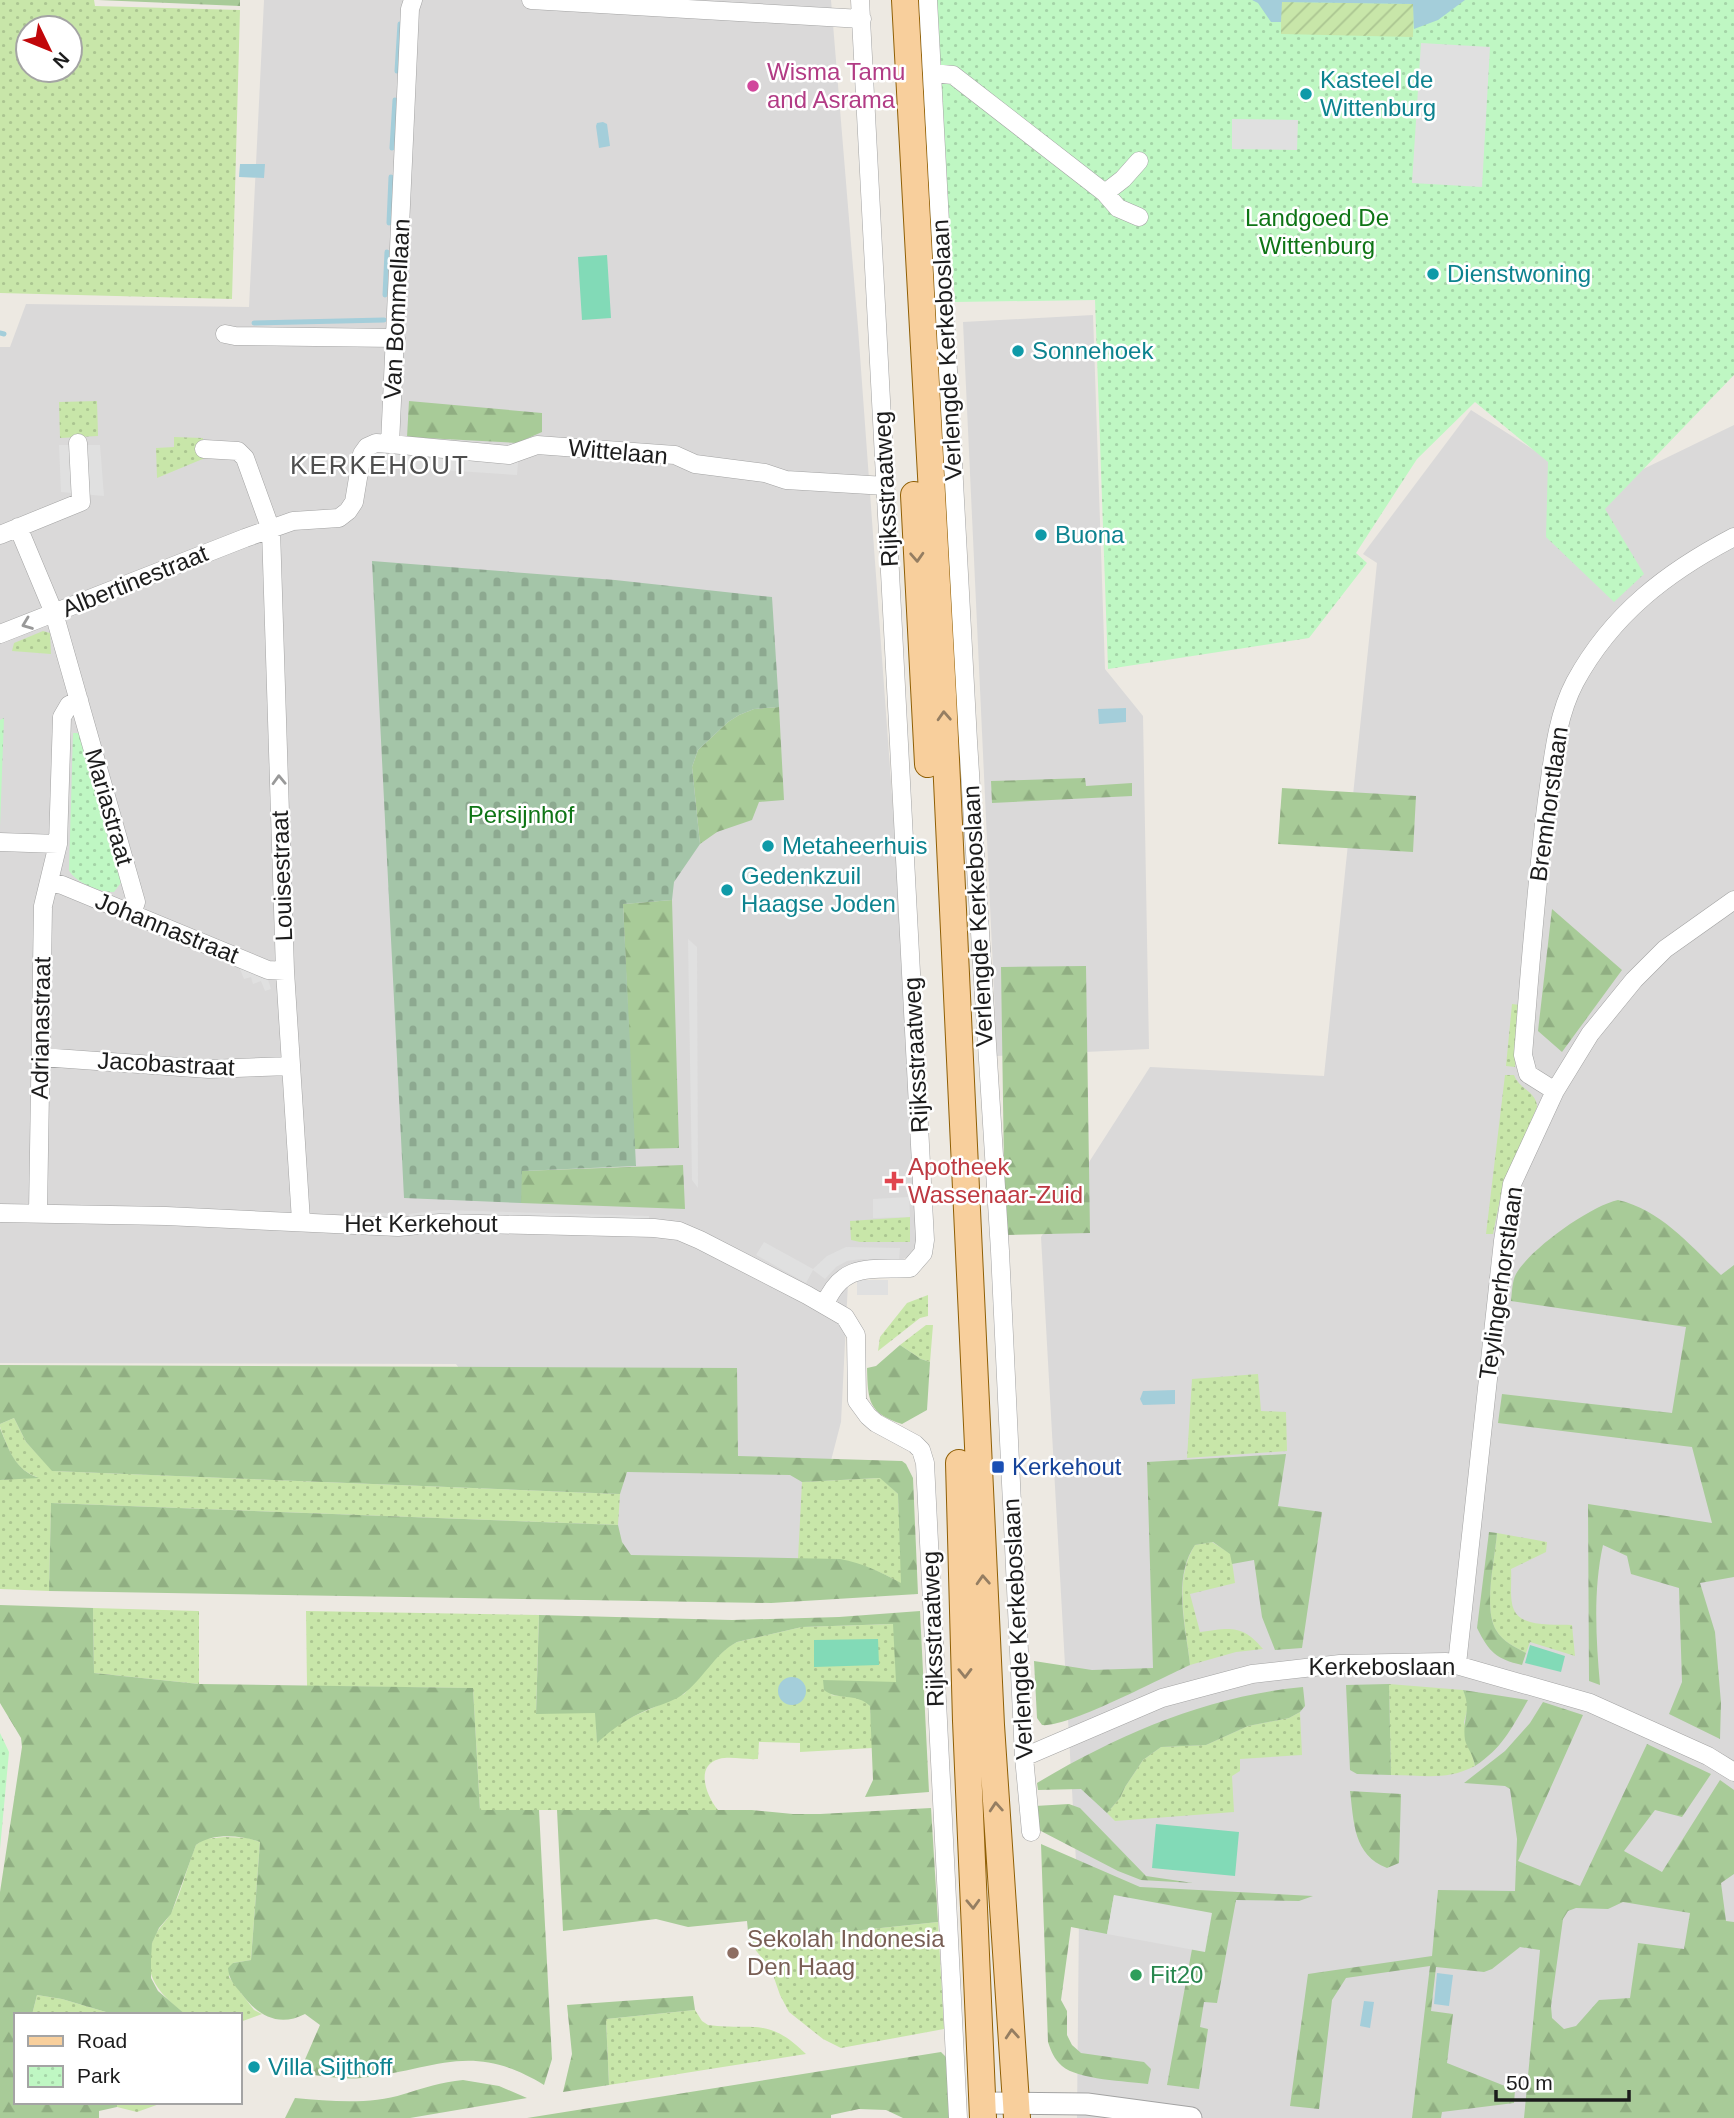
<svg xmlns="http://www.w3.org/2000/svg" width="1734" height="2118" viewBox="0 0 1734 2118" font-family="Helvetica,sans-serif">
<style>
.residential{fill:#dad9d9}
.grass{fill:url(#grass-dots);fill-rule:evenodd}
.forest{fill:url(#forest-firs);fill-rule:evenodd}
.cemetery{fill:url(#cemetery-stones)}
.park{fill:url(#park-dots)}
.garden{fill:url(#garden-furrows)}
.pitch{fill:#82dab7}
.parking{fill:#e0e0e0}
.water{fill:#a4ceda}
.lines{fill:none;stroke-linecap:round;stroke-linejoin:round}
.stream{stroke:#a4ceda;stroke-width:5}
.minor-casing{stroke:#a3a3a3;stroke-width:19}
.tertiary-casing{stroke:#a3a3a3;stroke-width:23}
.primary-casing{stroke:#8f5f05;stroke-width:28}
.minor{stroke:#fff;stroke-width:18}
.tertiary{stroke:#fff;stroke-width:21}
.primary{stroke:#f8cf9c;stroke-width:26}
.oneway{stroke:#957e62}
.oneway2{stroke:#999}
.hotel-dot{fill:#d1479c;stroke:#fff;stroke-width:2.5}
.culture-dot{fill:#0f9aa8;stroke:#fff;stroke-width:2.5}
.health-dot{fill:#e0444e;stroke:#fff;stroke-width:2.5}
.transit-dot{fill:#1a4fb4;stroke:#fff;stroke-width:2.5}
.education-dot{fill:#8d6e63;stroke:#fff;stroke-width:2.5}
.leisure-dot{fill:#2e9e5b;stroke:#fff;stroke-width:2.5}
.labels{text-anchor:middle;stroke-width:5;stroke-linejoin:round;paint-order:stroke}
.hotel-label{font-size:24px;fill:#b23c85;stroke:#fff;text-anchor:start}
.culture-label{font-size:24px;fill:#0d838f;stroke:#fff;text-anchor:start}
.park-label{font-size:24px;fill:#0f7516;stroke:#fff}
.street-label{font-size:24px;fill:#1c1c1c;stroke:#fff}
.health-label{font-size:24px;fill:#be3a42;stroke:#fff;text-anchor:start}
.transit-label{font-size:24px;fill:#164399;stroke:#fff;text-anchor:start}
.education-label{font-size:24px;fill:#785e54;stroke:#fff;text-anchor:start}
.leisure-label{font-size:24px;fill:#27864d;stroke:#fff;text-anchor:start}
.neighbourhood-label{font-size:26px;letter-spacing:2px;fill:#4f4f4f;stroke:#fff}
</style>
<defs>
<pattern id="grass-dots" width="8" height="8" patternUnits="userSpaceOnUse" patternTransform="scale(1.75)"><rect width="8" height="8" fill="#c8e6a9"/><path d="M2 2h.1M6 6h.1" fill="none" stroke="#abc591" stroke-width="1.8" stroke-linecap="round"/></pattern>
<pattern id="forest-firs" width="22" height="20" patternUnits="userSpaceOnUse" patternTransform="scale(1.75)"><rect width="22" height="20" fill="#a8cb98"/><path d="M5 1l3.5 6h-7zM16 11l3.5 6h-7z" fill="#90ae82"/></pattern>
<pattern id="cemetery-stones" width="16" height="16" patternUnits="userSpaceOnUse" patternTransform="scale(1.75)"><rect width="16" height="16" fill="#a4c5a8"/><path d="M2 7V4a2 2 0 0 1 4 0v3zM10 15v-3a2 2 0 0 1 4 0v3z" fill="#8da990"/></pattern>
<pattern id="park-dots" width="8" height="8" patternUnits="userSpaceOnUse" patternTransform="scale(1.75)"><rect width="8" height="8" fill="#bff7c3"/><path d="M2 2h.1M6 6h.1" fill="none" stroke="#a4d3a7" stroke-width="1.8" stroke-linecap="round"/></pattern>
<pattern id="garden-furrows" width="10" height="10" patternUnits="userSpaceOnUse" patternTransform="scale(1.75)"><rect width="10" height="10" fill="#c8e6a9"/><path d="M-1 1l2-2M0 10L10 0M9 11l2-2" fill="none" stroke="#abc591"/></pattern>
</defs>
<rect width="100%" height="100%" fill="#ede9e2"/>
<!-- residential -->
<path class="residential" d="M264,0H831L858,328L898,878L917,1253L848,1283L841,1422L813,1530L794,1570L616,1581L456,1364L0,1363V347H10L26,304L249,307Z
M1093,315L1105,669L1143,716L1149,1049L997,1056L963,322Z
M1471,410L1598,491L1734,425V2118H1077L1079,1915L1041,1237L1150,1067L1324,1076L1377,563L1363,554Z"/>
<!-- grass -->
<path class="grass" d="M0,0H94L95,6L240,10L232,299L0,293ZM28,28H70V70H28Z
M97,401L98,436L60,438L59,402Z
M174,437L203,438L202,450L205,458L157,478L156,448L174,447Z
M43,631L50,633L51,654L12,651L14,643Z
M1512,1004L1520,1005L1515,1067L1506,1066Z
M1505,1075H1514C1519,1089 1537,1092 1537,1107L1502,1189L1493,1234H1486Z
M910,1217V1242H860L851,1240L850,1221Z
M928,1295V1316L920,1318L878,1351L880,1337L907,1303Z
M926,1325H933L930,1362L921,1359L900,1345Z
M1258,1374L1261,1411L1286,1412L1287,1451L1187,1458L1192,1379Z
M14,1418L26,1442L53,1471L620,1494L618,1525L51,1503L49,1591L0,1589V1480L37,1477C13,1468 9,1450 0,1427V1424Z
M881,1478L898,1494L902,1584C863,1561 843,1559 798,1559L802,1482Z
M1497,1533L1547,1542L1546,1552L1511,1569C1512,1581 1509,1599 1514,1610C1522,1628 1555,1624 1572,1625L1575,1656L1530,1642L1526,1653C1515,1647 1503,1642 1496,1630C1483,1608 1495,1559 1497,1533Z
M1212,1542L1231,1554L1235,1583L1190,1594L1200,1632C1230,1628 1242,1624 1263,1649L1236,1652L1190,1665C1186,1627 1173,1579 1195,1545Z
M93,1608L199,1611V1684L94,1673Z
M306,1611L539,1615L536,1713H596L597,1742L613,1728L632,1717L684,1694L714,1660L728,1647L737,1642L802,1627L894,1624L897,1682L830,1695L863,1698L870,1706L873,1748L800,1752V1743L759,1742L758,1759C746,1760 731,1756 719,1759C694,1766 707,1797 718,1810H480L473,1688L307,1686Z
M1389,1684L1463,1690L1469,1704L1464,1722L1475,1766C1446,1781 1423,1775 1391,1775Z
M1300,1712L1302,1755L1240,1759V1771L1232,1776L1234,1812L1115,1821L1107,1813L1120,1798L1125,1787L1143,1760L1161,1747L1206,1745L1248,1726L1289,1718Z
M225,1837L248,1838L260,1842L251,1960L233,1963L229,1977L254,2010L262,2014L240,2022V2015H186C161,1995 142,1978 152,1943C155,1930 167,1922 172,1911C182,1890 187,1867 196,1845L204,1839Z
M938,1922L944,2029L841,2048L823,2039L789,2012L780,1995L771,1969L749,1942Z
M37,1995L62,1999L116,2015H32Z
M695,2010L702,2021L708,2025C755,2031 767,2016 806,2054L609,2085L606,2019Z
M117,2102H165L137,2112L117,2107Z"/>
<!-- forest -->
<path class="forest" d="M98,0H240V6Z
M409,401L542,413V432L517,443L407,437Z
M779,707L784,800L759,802L752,820L717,832L700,844L692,767L698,750L728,722L739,715L754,709Z
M1085,778L1086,786L1132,783V796L992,803L991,781Z
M1282,788L1416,796L1413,852L1278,844Z
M672,900L679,1148L634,1149L623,904Z
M1552,909L1622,970L1562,1052L1538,1031Z
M1086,966L1090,1233L1005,1235L1001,967Z
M683,1165L685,1209L521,1203V1171Z
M1618,1200C1661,1210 1691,1246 1721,1275L1734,1265V1577L1700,1583L1715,1632L1721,1703L1720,1739L1669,1714L1682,1682L1679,1588L1631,1574L1627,1556L1603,1545C1593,1590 1596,1639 1600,1685L1589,1681L1588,1504L1712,1523L1692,1447L1498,1423L1502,1394L1672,1413L1686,1327L1511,1301C1512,1293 1512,1281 1516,1274C1530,1249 1590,1206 1618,1200Z
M900,1345L921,1359L930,1362L927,1410L902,1424C868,1413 868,1401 867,1368L876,1366Z
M0,1365L737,1368L738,1456L902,1461L906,1464L913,1478L918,1594L771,1603L49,1591L51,1503L618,1525L622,1542L631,1555L840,1559C863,1563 881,1572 901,1583L898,1494L880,1478L802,1482L790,1475L627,1472L620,1494L52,1471L26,1442L14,1418L0,1424Z
M0,1428C9,1450 15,1470 39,1478L0,1480Z
M1286,1454L1278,1506L1322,1512L1302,1648L1275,1650L1262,1617L1254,1560L1232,1564L1230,1554L1213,1542L1195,1545C1172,1578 1186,1627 1190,1665C1161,1678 1067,1728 1042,1725L1037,1718L1034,1661L1092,1670L1153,1668L1147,1462Z
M1489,1532L1497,1533C1495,1559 1483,1608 1496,1630C1503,1642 1515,1647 1526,1653L1522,1665C1496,1659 1489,1652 1477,1628Z
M0,1605L93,1608L94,1673L199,1684L473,1688L480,1810H539L552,2059L544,2085C470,2040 437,2070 361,2078C343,2080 325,2076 307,2074L300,2071L320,2025L305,2014C278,2028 257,2015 241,1993C234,1985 229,1979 228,1968L233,1963L251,1960L260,1842C241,1835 212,1833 196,1845L171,1914L159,1928L152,1943L151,1959V1978L158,1991L186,2015H116L62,1999L37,1995L32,2015H16V2102H117V2107L99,2111V2118H0V1892L22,1747L21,1738L0,1703Z
M920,1611L929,1792L865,1797L873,1780L870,1706C856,1692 837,1701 824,1690L823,1680L896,1682L893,1624L802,1627L737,1642C714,1654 703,1680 682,1695C672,1702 659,1705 647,1710C628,1718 612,1729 597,1743L595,1713L536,1714L539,1615L732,1620L839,1617Z
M1389,1684L1391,1775L1357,1774L1350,1770L1346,1685Z
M1303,1687L1305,1706L1300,1712L1289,1718L1248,1726L1206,1745L1161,1747L1143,1760L1125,1787L1120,1798L1107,1813L1081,1789L1038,1790L1037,1783C1119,1734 1208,1696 1303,1687Z
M1463,1690L1528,1700C1511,1729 1503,1747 1475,1766C1473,1754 1467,1748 1465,1740C1462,1718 1472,1711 1463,1690Z
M1543,1702L1583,1715L1518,1861L1580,1886L1647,1744L1711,1774L1682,1817L1655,1810L1624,1851L1662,1872L1720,1780L1734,1790V1874L1721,1883L1726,1921L1734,1922V2118H1524L1540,1950L1520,1947L1492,1969L1484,1972L1436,1967L1431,2011L1453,2014L1447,2063L1515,2090L1514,2103L1442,2112L1441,2118H1412L1430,1966L1346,1978L1332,2000L1319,2109L1290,2106L1308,1974L1432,1956L1438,1890L1515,1891L1517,1839L1510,1789L1505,1786L1464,1783L1505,1751L1530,1723ZM1623,1902L1690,1913L1684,1949L1638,1943L1630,1998L1599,2000L1576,2026L1564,2029L1552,2018L1551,2006L1563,1919L1568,1911L1576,1908L1608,1909Z
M1350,1791L1401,1794L1399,1863L1387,1868C1353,1855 1354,1822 1350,1791Z
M1069,1804L1080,1808L1146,1876L1193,1883L1141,1880L1118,1871L1037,1829L1035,1806Z
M931,1808L938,1922L749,1942L747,1921L688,1927L656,1919L563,1931L557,1810H752L793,1814H820Z
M1041,1844L1140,1887L1313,1896L1299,1901L1236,1900L1217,2003L1204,2002L1200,2027L1208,2029L1199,2089L1167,2085L1192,1949L1205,1951L1114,1895L1107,1934L1071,1927L1061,2000L1067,2011V2035L1072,2045L1081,2053L1144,2062L1151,2069L1148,2084C1127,2081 1078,2080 1062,2066C1054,2059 1051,2051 1048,2042Z
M693,1996L695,2010L606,2019L609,2085L563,2092L572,2054L567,2005Z
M941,2052L946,2057L949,2118H903L886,2110L859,2109L831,2115V2118H527Z
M463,2080L499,2086L527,2098L410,2118H285L295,2098C331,2101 369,2105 404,2094C424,2088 441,2082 463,2080Z"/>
<!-- cemetery -->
<path class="cemetery" d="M372,561L615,580L772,597L779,707L754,709L739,715L728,722L698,750L692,767L700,844L674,882L672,900L623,904L636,1166L522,1171L521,1203L404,1198Z"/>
<!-- park -->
<path class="park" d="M932,0H1734V375L1605,509L1644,574L1614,602L1546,537L1548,462L1475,402L1417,459L1356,553L1367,563L1309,638L1108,669L1095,300L955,302Z
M4,718L0,827V720Z
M73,733H85L123,880L114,892C101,893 74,882 69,870Z
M0,1733L9,1752L0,1849Z"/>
<!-- garden -->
<path class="garden" d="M1281,2L1414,4L1413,37L1281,34Z"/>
<!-- pitch -->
<path class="pitch" d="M607,255L611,318L582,320L578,257Z
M878,1639L879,1665L814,1667V1640Z
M1530,1645L1565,1656L1561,1672L1525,1663Z
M1156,1824L1239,1832L1235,1876L1152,1868Z"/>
<!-- parking -->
<path class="parking" d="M1421,43L1490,47L1482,187L1412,183Z
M1232,119L1298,120L1297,150L1232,149Z
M59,445H100L104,496L61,492Z
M384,453L518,462L517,475L383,466Z
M688,939L697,947L698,1188L692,1180Z
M247,966L257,967L261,978L267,976L271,989L265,991L261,981L253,984L251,977L244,979L240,969Z
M909,1197L910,1217L873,1218V1199Z
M439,1210L649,1216V1220L409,1218V1214Z
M344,1212L392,1213V1218L344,1217Z
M764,1242L813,1269L827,1256L846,1247L900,1248L899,1260L861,1259L847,1261L836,1267L825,1279L813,1270L806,1283L756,1255Z
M857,1280H888V1295H857Z
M1114,1895L1212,1913L1205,1952L1107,1934Z"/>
<!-- water -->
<path class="water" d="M1252,0H1465L1438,20L1414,29L1413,4L1282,2L1281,22H1271L1258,3Z
M603,122L607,124L610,146L599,148L596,126L597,123Z
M240,164H265L264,178L239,177Z
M1126,708V722L1099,724L1098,709Z
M1175,1390V1404L1143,1405L1140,1399L1143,1391Z
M778 1691a14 14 0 1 1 28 0a14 14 0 1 1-28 0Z
M1437,1973L1453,1975L1449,2006L1434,2004Z
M1364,2001L1374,2002L1370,2028L1360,2026Z"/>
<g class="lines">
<!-- stream -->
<path class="stream" d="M397,71L400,24
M392,148L395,100
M389,223L391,177
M385,295L387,252
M254,323L384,320
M0,333L4,334"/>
<defs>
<path id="minor" d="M531,0L862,19
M928,0L968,741L1000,1251L1024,1757L1031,1832
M932,73L953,75L1105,193L1123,179L1139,161
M1105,193L1118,208L1139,217
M225,334L235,336L396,338
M390,444L509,455L537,445L675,455L695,464L765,473L786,480L886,486
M204,449L238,451L245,458L271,530L285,971L301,1221
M18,527L54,613L136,902L132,914
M0,535L81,502L78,443
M0,634L245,538L293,521L339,518L348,511L354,502L362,454L367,447L376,443L390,444L410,9L413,0
M0,842L58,844
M49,882L62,885L268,970L285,971
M41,1057L209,1069L291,1066
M1555,1091L1528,1074L1523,1055C1530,970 1536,885 1547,800C1553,760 1556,718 1575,682C1612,614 1667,572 1734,537
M0,1213L166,1216L398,1227L440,1223L654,1228L679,1231L700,1240L807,1295L845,1317L856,1335L857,1401L868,1416L876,1423L915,1444L921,1450L925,1463L958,2118
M38,1213L43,906L58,844L62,717L69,705L79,700
M825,1304C843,1262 870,1270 910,1268L923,1253L925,1240L860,0
M1457,1664L1503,1241L1512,1184L1555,1091L1590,1034L1634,980L1665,949L1734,900
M1024,1757L1162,1698L1252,1674L1340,1664L1446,1662L1590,1703L1708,1756L1734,1772"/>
<path id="tertiary" d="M982,2103L1087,2104L1191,2118"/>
<path id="primary" d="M905,0L943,695L991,1725L1017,2118
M914,495L928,764
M959,1463L966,1721L983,2118"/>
</defs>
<!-- minor casing -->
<use href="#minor" class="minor-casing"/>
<!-- tertiary casing -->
<use href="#tertiary" class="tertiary-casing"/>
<!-- primary casing -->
<use href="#primary" class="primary-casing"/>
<!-- minor -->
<use href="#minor" class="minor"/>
<!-- tertiary -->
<use href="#tertiary" class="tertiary"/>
<!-- primary -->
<use href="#primary" class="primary"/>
</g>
<!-- one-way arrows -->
<defs><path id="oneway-chevron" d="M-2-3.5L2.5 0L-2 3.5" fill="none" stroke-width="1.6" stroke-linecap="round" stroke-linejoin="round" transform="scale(1.75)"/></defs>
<g class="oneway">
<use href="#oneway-chevron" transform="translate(917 557) rotate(87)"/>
<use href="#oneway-chevron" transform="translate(944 716) rotate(-93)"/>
<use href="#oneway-chevron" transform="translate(983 1580) rotate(-93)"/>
<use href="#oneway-chevron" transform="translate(965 1673) rotate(89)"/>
<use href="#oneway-chevron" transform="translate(996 1807) rotate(-94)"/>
<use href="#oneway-chevron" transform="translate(973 1904) rotate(88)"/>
<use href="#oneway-chevron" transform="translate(1012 2034) rotate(-94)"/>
</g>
<g class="oneway2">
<use href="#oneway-chevron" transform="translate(27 624) rotate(159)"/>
<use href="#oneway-chevron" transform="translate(279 780) rotate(-92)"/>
</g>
<!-- markers -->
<circle class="hotel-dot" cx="753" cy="86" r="7"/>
<g class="culture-dot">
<circle cx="1306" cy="94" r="7"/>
<circle cx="1433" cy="274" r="7"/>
<circle cx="1018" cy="351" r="7"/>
<circle cx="1041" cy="535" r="7"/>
<circle cx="768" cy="846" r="7"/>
<circle cx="727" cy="890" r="7"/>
<circle cx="254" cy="2067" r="7"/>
</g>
<path class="health-dot" d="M890.5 1170.5h7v7h7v7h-7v7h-7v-7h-7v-7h7z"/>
<rect class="transit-dot" x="991" y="1460" width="14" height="14" rx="3.5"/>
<circle class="education-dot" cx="733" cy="1953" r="7"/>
<circle class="leisure-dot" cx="1136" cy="1975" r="7"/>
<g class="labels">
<!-- hotel labels -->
<g class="hotel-label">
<text x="767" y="80">Wisma Tamu<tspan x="767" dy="28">and Asrama</tspan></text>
</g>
<!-- culture labels -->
<g class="culture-label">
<text x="1320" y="88">Kasteel de<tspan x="1320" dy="28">Wittenburg</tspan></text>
<text x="1447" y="282">Dienstwoning</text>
<text x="1032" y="359">Sonnehoek</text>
<text x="1055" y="543">Buona</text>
<text x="782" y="854">Metaheerhuis</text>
<text x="741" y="884">Gedenkzuil<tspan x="741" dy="28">Haagse Joden</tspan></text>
<text x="268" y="2075">Villa Sijthoff</text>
</g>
<!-- park labels -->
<g class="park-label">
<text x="1317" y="226">Landgoed De<tspan x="1317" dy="28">Wittenburg</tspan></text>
<text x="521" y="823">Persijnhof</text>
</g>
<!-- street labels -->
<g class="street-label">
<text transform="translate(397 309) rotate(-87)" y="8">Van Bommellaan</text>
<text transform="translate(947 350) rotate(-93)" y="8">Verlengde Kerkeboslaan</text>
<text transform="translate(618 452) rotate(5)" y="8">Wittelaan</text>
<text transform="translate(886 489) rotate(-93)" y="8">Rijksstraatweg</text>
<text transform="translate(135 581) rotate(-22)" y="8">Albertinestraat</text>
<text transform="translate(1549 804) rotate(-82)" y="8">Bremhorstlaan</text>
<text transform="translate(109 807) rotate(74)" y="8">Mariastraat</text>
<text transform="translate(282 876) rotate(-92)" y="8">Louisestraat</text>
<text transform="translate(978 916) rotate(-93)" y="8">Verlengde Kerkeboslaan</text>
<text transform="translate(167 928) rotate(22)" y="8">Johannastraat</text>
<text transform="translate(41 1028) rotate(-89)" y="8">Adrianastraat</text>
<text transform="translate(916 1055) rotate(-93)" y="8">Rijksstraatweg</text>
<text transform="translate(166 1064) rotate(3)" y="8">Jacobastraat</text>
<text x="421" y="1232">Het Kerkehout</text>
<text transform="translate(1501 1283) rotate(-82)" y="8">Teylingerhorstlaan</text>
<text transform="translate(933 1629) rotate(-92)" y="8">Rijksstraatweg</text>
<text transform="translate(1018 1629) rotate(-93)" y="8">Verlengde Kerkeboslaan</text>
<text x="1382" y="1675">Kerkeboslaan</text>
</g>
<!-- health labels -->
<g class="health-label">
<text x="908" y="1175">Apotheek<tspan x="908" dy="28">Wassenaar-Zuid</tspan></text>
</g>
<!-- transit labels -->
<g class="transit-label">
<text x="1012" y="1475">Kerkehout</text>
</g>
<!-- education labels -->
<g class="education-label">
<text x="747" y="1947">Sekolah Indonesia<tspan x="747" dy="28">Den Haag</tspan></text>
</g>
<!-- leisure labels -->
<g class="leisure-label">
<text x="1150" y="1983">Fit20</text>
</g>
<!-- neighbourhood labels -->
<g class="neighbourhood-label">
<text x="380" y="474">KERKEHOUT</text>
</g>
</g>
<!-- legend -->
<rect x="14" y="2013" width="228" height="91" fill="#ffffff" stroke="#a4a4a4" stroke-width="2"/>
<rect x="28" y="2036" width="35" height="10" fill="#f8cf9c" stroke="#a4a4a4" stroke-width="2"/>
<text x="77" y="2048" font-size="21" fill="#1c1c1c">Road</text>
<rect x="28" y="2066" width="35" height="21" fill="url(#park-dots)" stroke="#a4a4a4" stroke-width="2"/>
<text x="77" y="2083" font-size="21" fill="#1c1c1c">Park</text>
<!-- north arrow -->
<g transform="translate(49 49) rotate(133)"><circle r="33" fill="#ffffff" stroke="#a4a4a4" stroke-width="2"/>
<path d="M0-5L12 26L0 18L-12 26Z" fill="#c1070a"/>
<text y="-10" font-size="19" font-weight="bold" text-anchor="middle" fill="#1c1c1c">N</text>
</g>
<!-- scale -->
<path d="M1496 2090v10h133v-10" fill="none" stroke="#1c1c1c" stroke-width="3.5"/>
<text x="1506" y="2090" font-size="21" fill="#1c1c1c" stroke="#ffffff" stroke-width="5" paint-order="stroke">50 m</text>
</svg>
